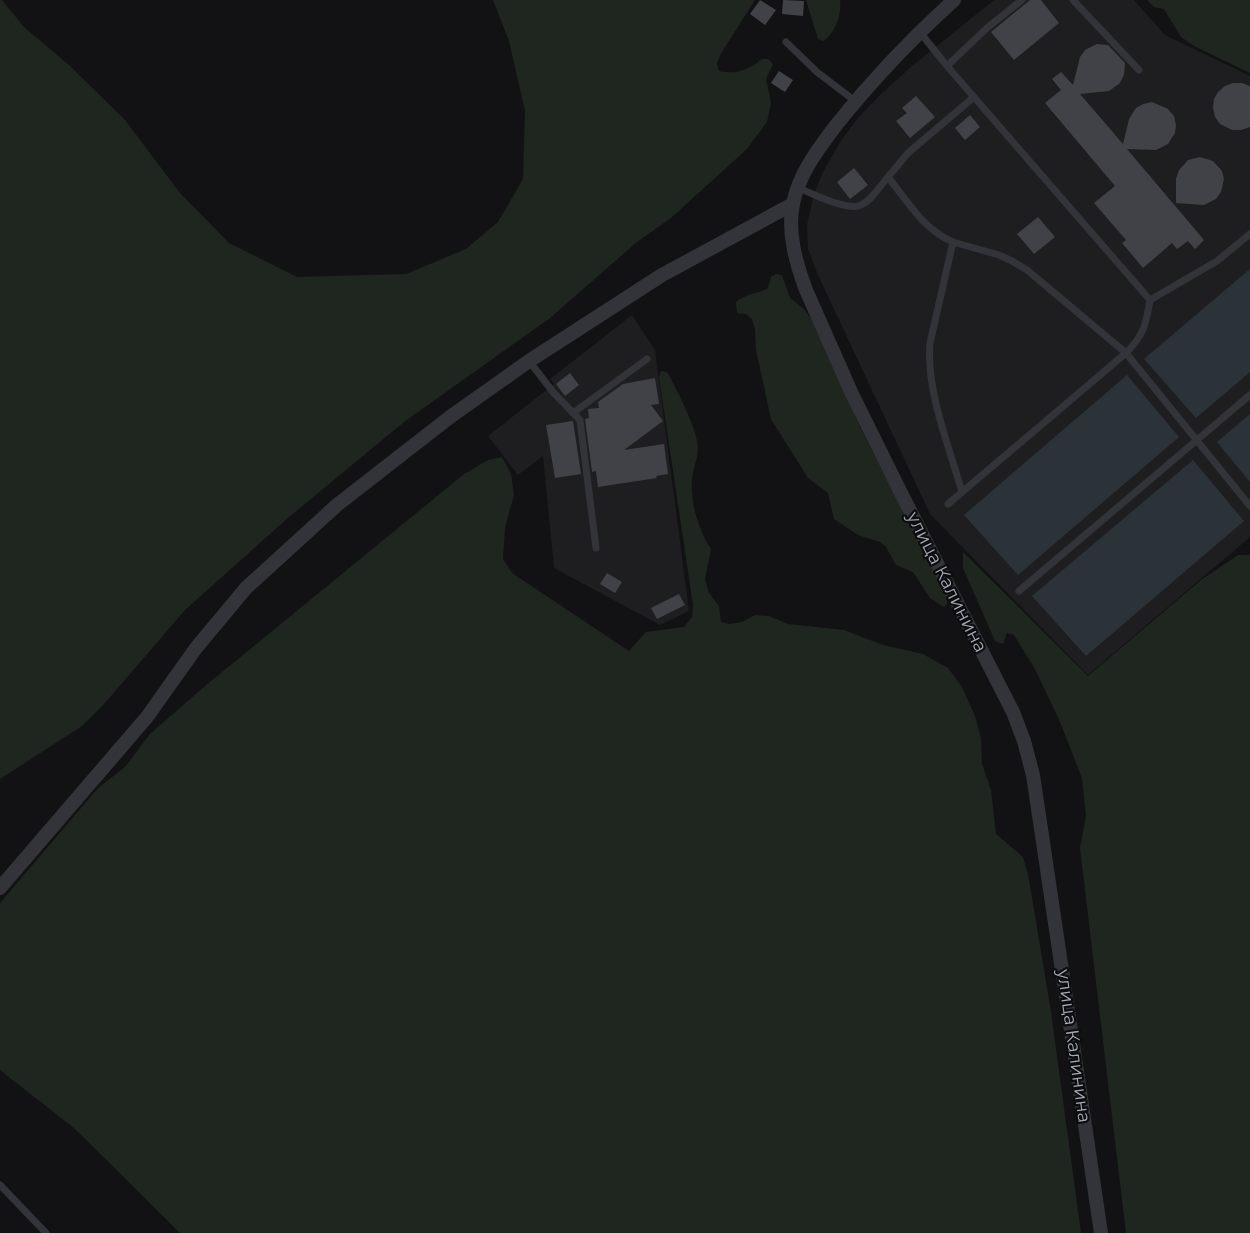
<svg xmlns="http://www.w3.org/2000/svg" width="1250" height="1233" viewBox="0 0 1250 1233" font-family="Montserrat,sans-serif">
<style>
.built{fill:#1e1e21}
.green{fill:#1f261f}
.water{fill:#2b3339}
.building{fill:#414247}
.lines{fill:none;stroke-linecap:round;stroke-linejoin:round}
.lane{stroke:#333439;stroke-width:7}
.street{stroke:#333439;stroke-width:14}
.labels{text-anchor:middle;stroke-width:4.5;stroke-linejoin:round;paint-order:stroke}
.street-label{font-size:18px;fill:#a4a9b4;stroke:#0d0d0f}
</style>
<rect width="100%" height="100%" fill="#121214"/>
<!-- built -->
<path class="built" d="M994,0H1134L1165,35L1250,76V537L1088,675L930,514L818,275L808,249L807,225L814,194L823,172L840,142L857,119L881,94L912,66Z
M632,315L655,350L689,611L660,625L554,568L543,456L518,475L488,436L554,384L550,379Z"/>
<!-- green -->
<path class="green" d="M0,0H2L24,27L70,66L125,120L180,193L229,243L297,277L406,274L466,249L498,222L523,179L525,111L509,41L493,0H755L720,55L717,64L719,71C735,75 749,70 762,59H768L773,64L766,79L771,102L767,122L747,149L671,218L637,242L550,318L404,422L289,517L185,610L105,703L82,726L0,779Z
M806,0H840C842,14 835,34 823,41L818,39Z
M1147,0H1250V73L1194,46L1181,37L1164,9L1154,7Z
M776,274L782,275L790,298L804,309L812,320L860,427L947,598V604L944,607L930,598L913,572L896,565L886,547L880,542L858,535L834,519L828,493L808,478L771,419L756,350L755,329L752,319L746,314L737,313L736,302C749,292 756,295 768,288L771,277Z
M661,371L667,372C676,388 694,423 697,441C700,454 694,465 692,478C690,502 698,529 711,549L705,579L709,593L719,606L721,622L729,624L742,622L755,615L769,616L788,624L844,630L883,645L923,654L948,668L962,687L975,716L981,738L982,764L991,790L996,834L1023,857L1028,874L1051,1012L1081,1233H180L75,1129L0,1070V903L98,788L125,767L150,734L205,686L464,474L488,460L502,457L511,474L514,495L505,527L503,559L512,573L629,651L646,632L684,627L692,617L693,605L659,377Z
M963,552L1088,676L1201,580L1238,555H1250V1233H1126L1080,848L1086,816L1082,778L1060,722L1035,669L1014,635L1007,633L1003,644L995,641L963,568Z"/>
<!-- water -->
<path class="water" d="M1250,269V372L1196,418L1144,359Z
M1127,375L1179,437L1018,575L964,515Z
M1250,414V482L1217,442Z
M1193,460L1244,521L1086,656L1032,596Z"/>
<!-- building -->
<path class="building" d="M760,0L776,10L765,25L750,14Z
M783,0L804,1L803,16L782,14Z
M1030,0H1041L1059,23L1014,60L991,32Z
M1097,44L1108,45L1125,63L1124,75L1120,83L1109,91L1080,94L1123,144L1129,119L1136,108L1143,104L1152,102L1168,109L1174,116L1176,125L1175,133L1168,144L1156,150L1127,149L1204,240L1195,249L1188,241L1177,249L1172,243L1143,268L1122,243L1126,240L1094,203L1115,186L1045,103L1061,90L1052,79L1061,72L1073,85L1080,57L1085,50Z
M779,71L793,80L785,92L771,83Z
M1233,83H1242L1250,86V127L1241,130H1232L1220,124L1215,117L1213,108L1214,99L1218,92L1225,86Z
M916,96L935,117L910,138L896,121L907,113L902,108Z
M970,115L980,127L965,140L955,128Z
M1200,157L1213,161L1222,171L1224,179L1221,192L1216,199L1204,205L1176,203V179L1179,170L1188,160Z
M854,168L868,185L850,199L837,182Z
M1038,217L1055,237L1034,254L1017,234Z
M570,373L579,385L565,396L556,384Z
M655,378L659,404L651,405L663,421L624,450L664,444L668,474L656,476L657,478L598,487L596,471L592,472L585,419L589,418L588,409L599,408L598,402L623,384Z
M573,421L581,474L555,478L546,425Z
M607,573L622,582L615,593L600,584Z
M679,594L685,605L657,619L651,608Z"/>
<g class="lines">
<!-- lane -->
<path class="lane" d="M1073,0L1139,70
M919,31L947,66L1150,300C1146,324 1144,335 1126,353L1250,506
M786,42L817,72L855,101
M947,66L988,27L1022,0
M888,177L908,153L974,97
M798,188C812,193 848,212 861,205C872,200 880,186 888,177C907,201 924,230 953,242L930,343C926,391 949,446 962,492
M1150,300L1217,261L1250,234
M529,361L553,392L580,420L596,548
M573,413L647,359
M948,504L1126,353L1027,270L1012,261L999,255L953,242
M1019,591L1250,395
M0,1185L46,1233"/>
<!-- street -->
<path class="street" d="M954,0C911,39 873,79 837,124C819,148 799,173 793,204C787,232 796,263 806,290L852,394L900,491L1013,712L1024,741L1033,775L1101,1233
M0,888L147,717L196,648L246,588L337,505L450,417L529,361L662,275L793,204"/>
</g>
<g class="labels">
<!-- street labels -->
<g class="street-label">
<text transform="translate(947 582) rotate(63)" y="6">улица Калинина</text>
<text transform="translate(1074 1046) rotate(82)" y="6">улица Калинина</text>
</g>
</g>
</svg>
